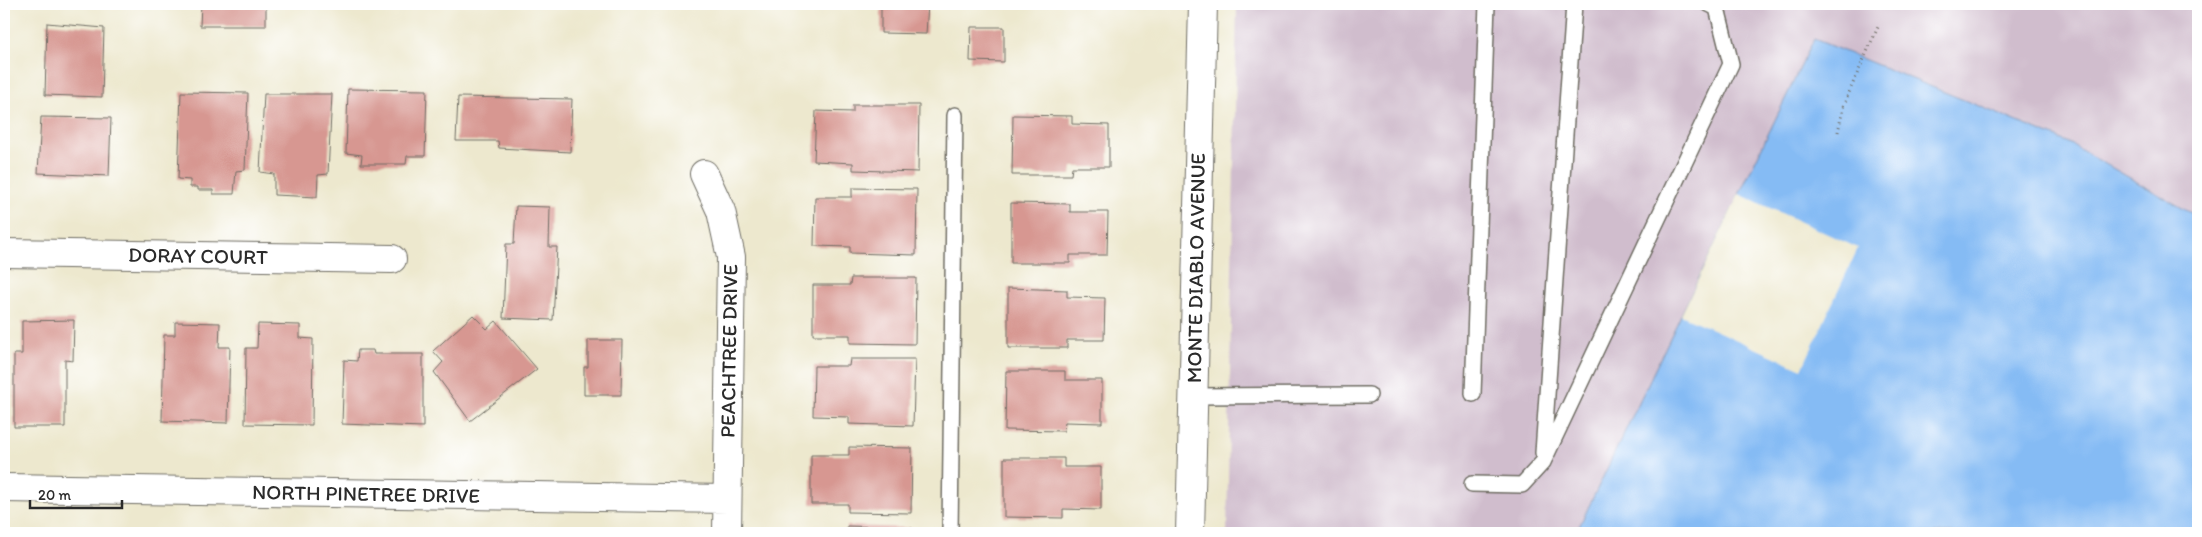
<svg xmlns="http://www.w3.org/2000/svg" width="2202" height="537" viewBox="0 0 2202 537" font-family="Itim,sans-serif">
<style>
.industrial{fill:#d0bdcd}
.water{fill:#85bbf4;stroke:#587390}
.pier{fill:#ede8ce}
.building{fill:#d79791}
.lines{fill:none;stroke-linecap:round;stroke-linejoin:round}
.service-casing{stroke:#6f6d64;stroke-width:18}
.minor-casing{stroke:#6f6d64;stroke-width:30}
.path{stroke:#6f6d64;stroke-width:3;stroke-dasharray:1 4;stroke-linecap:butt}
.service{stroke:#fff;stroke-width:15}
.minor{stroke:#fff;stroke-width:28}
.labels{text-anchor:middle;stroke-width:5;stroke-linejoin:round;paint-order:stroke}
.street-label{font-size:21px;fill:#2b2b2b;stroke:#fff}
</style>
<rect width="100%" height="100%" fill="#fff"/>
<filter id="ink" filterUnits="userSpaceOnUse"><feTurbulence type="fractalNoise" baseFrequency=".02" numOctaves="2"/><feDisplacementMap in="SourceGraphic" scale="10" xChannelSelector="R" yChannelSelector="G"/><feConvolveMatrix kernelMatrix="1 2 1 2 8 2 1 2 1" color-interpolation-filters="sRGB"/></filter>
<filter id="wash" filterUnits="userSpaceOnUse"><feTurbulence type="fractalNoise" baseFrequency=".0096" numOctaves="4" result="noise"/><feDisplacementMap in="SourceGraphic" scale="20" xChannelSelector="R" yChannelSelector="G"/><feGaussianBlur stdDeviation="1.12" result="paint"/><feColorMatrix in="noise" values="0 0 0 0 0 0 0 0 0 0 0 0 0 0 0 0 0 1.4 0 .05"/><feComposite in="paint" operator="in"/></filter>
<g filter="url(#wash)">
<rect width="100%" height="100%" fill="#ede8ce"/>
<!-- industrial -->
<path class="industrial" d="M1237,4H2198V533H1227Z"/>
<!-- water -->
<path class="water" d="M1814,39L2067,142L2191,213L2198,210V533H1576Z"/>
<!-- pier -->
<path class="pier" d="M1739,194L1858,248L1802,369L1681,315Z"/>
<g id="blocks">
<!-- building -->
<path class="building" d="M97,4H127V6L97,5Z
M201,4H266V26H200Z
M881,4H928L926,34L881,33Z
M47,23L104,28L102,97L45,95Z
M971,27H1004V62L970,61Z
M348,89L427,90L425,156H407L406,164H361L362,155L346,153Z
M181,92L248,93L245,170L236,171L234,194H213V190H198V187H190V180L178,179Z
M264,94H332L328,174L318,175L317,197L274,195V174L260,172Z
M458,97L572,99L570,152L499,148L498,141H456Z
M853,105H919L918,172L853,170V163L814,161L816,111L853,112Z
M1013,115L1072,116V124L1109,125V167H1072L1071,175H1012Z
M41,117L111,118L109,176L38,173Z
M852,188L917,189L916,255L850,253V247L814,246L815,197H852Z
M1011,203L1070,204V212H1108L1107,255H1070V263H1011Z
M516,206L550,207L549,247H557L553,320L503,318L506,244H514Z
M851,278H916L915,344L850,343V335H813V285H850Z
M1008,288L1067,290V297L1105,298L1104,340H1067V348H1008Z
M473,315L487,329L496,321L537,369L470,421L434,372L443,362L433,351Z
M74,320L73,361L65,360V427H14V354H22V321Z
M175,322L220,323L219,347H230L228,423L162,421L164,335H175Z
M258,324L300,325V338L313,339L312,425L245,424L246,348H257Z
M588,340H622L621,395H584V367H588Z
M358,350H373L374,354H423V427L342,424L344,360L357,361Z
M850,359H915L913,426L849,424V417L813,416L814,366H849Z
M1006,371H1065V380H1102V423L1065,422L1064,431L1005,430Z
M849,447L912,448L911,513L848,512V504H811V455H849Z
M1004,458H1064V467H1101V510L1063,509V518L1004,517Z
M847,526L912,528V533H847Z"/>
</g>
</g>
<g filter="url(#ink)">
<use href="#blocks" fill-opacity="0" stroke="#6f6d64" stroke-width="1"/>
<g class="lines">
<defs>
<path id="service" d="M1473,394L1487,4
M1193,396L1369,395
M1543,453L1574,4
M1472,484L1522,485L1543,462L1731,64L1717,8L1709,4
M950,533L955,115"/>
<path id="minor" d="M704,174L721,211L731,257L727,533
M4,253L392,259
M4,488L727,499
M1190,533L1203,4"/>
</defs>
<!-- service casing -->
<use href="#service" class="service-casing"/>
<!-- minor casing -->
<use href="#minor" class="minor-casing"/>
<!-- path -->
<path class="path" d="M1843,106L1878,27
M1838,132L1844,104"/>
<!-- service -->
<use href="#service" class="service"/>
<!-- minor -->
<use href="#minor" class="minor"/>
</g>
</g>
<g class="labels">
<!-- street labels -->
<g class="street-label">
<text transform="translate(198 256) rotate(1)" y="7">DORAY COURT</text>
<text transform="translate(1196 268) rotate(-89)" y="7">MONTE DIABLO AVENUE</text>
<text transform="translate(729 351) rotate(-89)" y="7">PEACHTREE DRIVE</text>
<text transform="translate(366 494) rotate(1)" y="7">NORTH PINETREE DRIVE</text>
</g>
</g>
<!-- margin -->
<rect width="2202" height="537" fill="none" stroke="#fff" stroke-width="20"/>
<!-- scale -->
<path d="M30 500v8h92v-8" fill="none" stroke="#2b2b2b" stroke-width="2.5"/>
<text x="38" y="500" font-size="15" fill="#2b2b2b" stroke="#ffffff" stroke-width="4" paint-order="stroke">20 m</text>
</svg>
